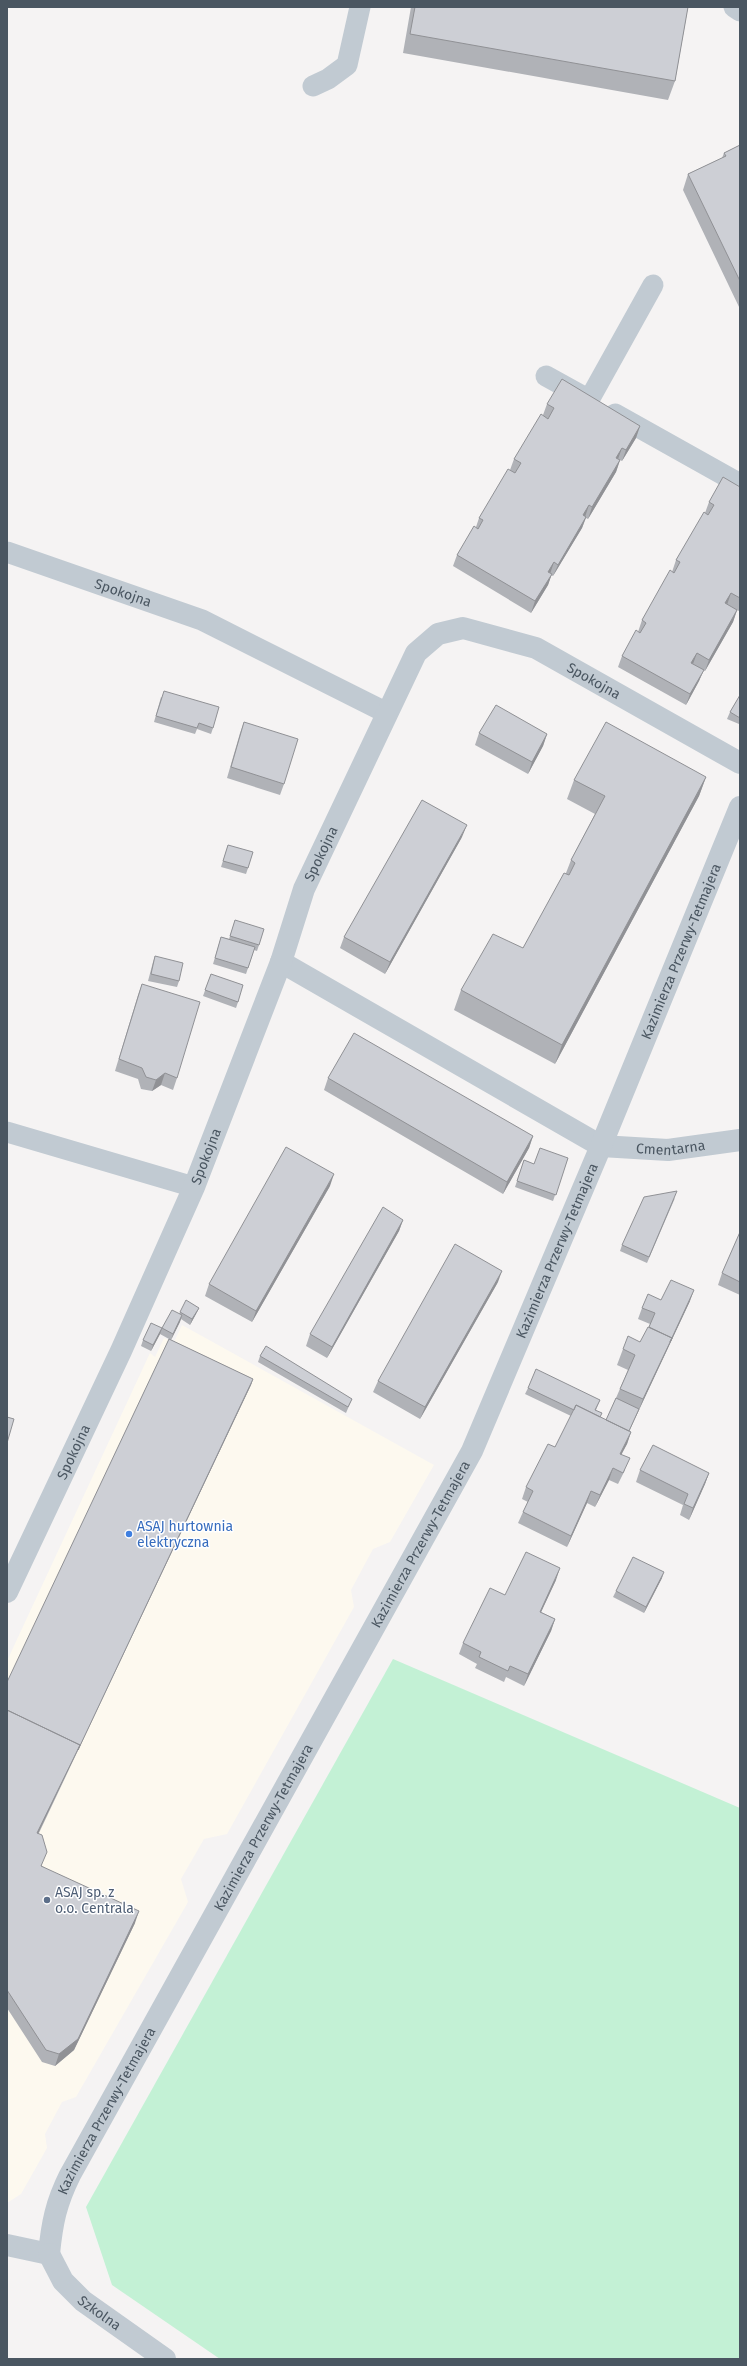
<svg xmlns="http://www.w3.org/2000/svg" width="747" height="2366" viewBox="0 0 747 2366" font-family="'Fira Sans',sans-serif">
<style>
.commercial{fill:#fdf9ef}
.green{fill:#c3f1d5}
.lines{fill:none;stroke-linecap:round;stroke-linejoin:round}
.lane{stroke:#c1cad2;stroke-width:21}
.street{stroke:#c1cad2;stroke-width:22}
.wall{fill:#b0b2b7}
.shaded-wall{fill:#909195}
.building{fill:#cdcfd5;stroke:#909195}
.shop-dot{fill:#3f7fe0;stroke:#fff;stroke-width:1.5}
.service-dot{fill:#5c6f8a;stroke:#fff;stroke-width:1.5}
.labels{text-anchor:middle;stroke-width:3;stroke-linejoin:round;paint-order:stroke}
.street-label{font-size:14px;fill:#4a5661;stroke:#fff}
.shop-label{font-size:14px;fill:#366cbe;stroke:#fff;text-anchor:start}
.service-label{font-size:14px;fill:#4e5e75;stroke:#fff;text-anchor:start}
</style>
<rect width="100%" height="100%" fill="#f5f3f3"/>
<!-- commercial -->
<path class="commercial" d="M182,1325L434,1465L390,1542L373,1549L351,1590L354,1607L227,1834L204,1839L181,1879L188,1902L76,2097L62,2102L45,2134L47,2148L21,2194L7,2203V1661L150,1353L155,1357L164,1338L174,1342Z"/>
<!-- green -->
<path class="green" d="M393,1659L740,1808V2359H220L112,2285L86,2207Z"/>
<g class="lines">
<!-- lane -->
<g class="lane">
<path d="M734,7L740,11"/>
<path d="M313,86L328,79L347,65L360,7"/>
<path d="M546,376L584,397"/>
<path d="M589,400L653,285"/>
<path d="M615,414L740,484"/>
<path id="s1" d="M7,552L202,620L387,713"/>
<path d="M7,1132L194,1187"/>
</g>
<!-- street -->
<g class="street">
<path id="s2" d="M281,962L601,1146L668,1150L740,1140"/>
<path id="s3" d="M7,1592L121,1351L194,1187L281,962L304,889L416,653L438,634L463,628L536,648L740,763"/>
<path d="M7,2245L49,2254"/>
<path id="s4" d="M49,2254C52,2223 56,2203 70,2175L472,1451L601,1146L740,807"/>
<path id="s5" d="M49,2254L63,2281L83,2301L165,2359"/>
</g>
</g>
<!-- wall -->
<path class="wall" d="M411,7H688L675,81L668,100L403,53Z
M740,145V309L683,190L688,174L722,158L724,153Z
M547,404L640,426L636,438L622,461L620,460L616,472L588,519L586,518L582,528L553,576L551,575L548,585L531,613L453,566L457,555L476,527L479,518L510,470L514,459L543,415Z
M740,487V609L739,611L735,609L737,610L733,622L705,671L703,670L699,681L686,705L618,667L622,656L638,632L642,620L672,572L676,560L705,513L709,502Z
M740,695V722L739,724L727,719L730,712Z
M161,697L213,728L211,734L197,729L195,734L154,722Z
M244,722L284,784L280,795L227,778L240,733Z
M479,733L547,734L543,746L528,774L475,745Z
M706,777L699,796L555,1064L454,1010L461,990L523,948L566,873L571,860L595,814L567,799L574,780Z
M462,837L385,974L340,948L344,937Z
M228,845L248,868L246,874L221,867Z
M235,920L259,945L257,951L254,950L246,974L213,964L221,937L229,939Z
M155,956L179,981L177,987L148,981L153,962Z
M211,974L238,1002L236,1008L203,996Z
M142,984L177,1078L173,1090L161,1085L152,1091L141,1089L138,1079L115,1071L138,995Z
M328,1078L533,1136L529,1148L503,1194L324,1090Z
M568,1158L553,1201L515,1187L524,1160L534,1164Z
M330,1186L252,1322L205,1296L209,1284Z
M675,1198L647,1263L620,1251L622,1245Z
M403,1220L399,1231L327,1358L306,1346L310,1334Z
M740,1232V1295L718,1285L722,1273Z
M498,1282L420,1419L373,1392L378,1381Z
M661,1300L690,1301L629,1431L631,1432L627,1444L621,1454L625,1470L618,1484L609,1480L595,1507L587,1503L567,1547L518,1523L523,1512L528,1502L522,1499L526,1487L555,1447L571,1416L525,1394L528,1388L600,1400L596,1410L600,1417L606,1420L616,1398L628,1370L617,1365L623,1349L640,1342L649,1327L650,1324L638,1319L642,1308Z
M199,1308L196,1314L190,1325L181,1319L171,1340L253,1379L251,1385L39,1833L42,1866L135,1923L74,2050L55,2066L42,2062L7,2008V1683L169,1339L160,1334L151,1351L141,1346L143,1340L162,1328L179,1314L180,1312Z
M260,1356L352,1399L346,1413L258,1362Z
M640,1470L709,1473L705,1484L689,1520L680,1515L683,1505L636,1482Z
M662,1578L644,1613L613,1597L616,1591Z
M556,1580L541,1612L555,1619L551,1631L524,1686L506,1677L504,1682L475,1668L477,1664L459,1654L463,1643L505,1595Z"/>
<!-- shaded-wall -->
<path class="shaded-wall" d="M640,426L636,438L622,461L626,450Z
M622,448L618,459L616,458Z
M620,460L616,472L588,519L592,507Z
M589,505L585,517L583,515Z
M586,517L582,528L553,576L558,565Z
M554,562L550,574L548,572Z
M552,574L548,585L531,613L535,601Z
M731,593L727,605L725,603Z
M737,610L733,622L705,671L709,660Z
M697,653L693,664L691,663Z
M704,670L699,681L686,705L690,694Z
M547,734L543,746L528,774L532,762Z
M706,777L699,796L555,1064L562,1045Z
M467,825L462,837L385,974L390,962Z
M165,1073L161,1085L152,1091L156,1080Z
M533,1136L529,1148L503,1194L507,1182Z
M334,1174L330,1186L252,1322L256,1311Z
M403,1220L399,1231L327,1358L332,1347Z
M502,1271L498,1282L420,1419L425,1407Z
M694,1290L690,1301L624,1442L639,1409L643,1399Z
M199,1308L196,1314L190,1325L192,1319Z
M182,1315L180,1322L171,1340L173,1334Z
M162,1328L160,1334L151,1351L153,1345Z
M253,1379L251,1385L33,1844L37,1833Z
M631,1432L627,1444L616,1465L620,1454Z
M613,1468L609,1480L595,1507L600,1495Z
M709,1473L705,1484L689,1520L693,1508Z
M591,1491L587,1503L567,1547L571,1536Z
M560,1568L556,1580L536,1623L540,1612Z
M664,1572L662,1578L644,1613L646,1607Z
M555,1619L551,1631L524,1686L528,1674Z
M139,1911L135,1923L74,2050L55,2066L59,2054Z"/>
<!-- building -->
<path class="building" d="M415,7H688L675,81L410,34Z
M740,145V281L688,174L726,156L724,153Z
M562,379L640,426L626,450L622,448L616,458L620,460L592,507L589,505L583,515L586,517L558,565L554,562L548,572L552,574L535,601L457,555L474,526L478,529L483,520L479,518L508,469L515,473L521,463L514,459L541,414L548,419L554,408L547,404Z
M723,477L740,487V598L731,593L725,603L737,610L709,660L697,653L691,663L704,670L690,694L622,656L636,630L640,633L646,623L642,620L670,570L674,573L680,562L676,560L704,512L708,515L714,505L709,502Z
M164,691L219,707L213,728L199,723L197,728L156,716Z
M740,695V718L730,712Z
M496,705L547,734L532,762L479,733Z
M244,722L298,739L284,784L231,767Z
M606,722L706,777L562,1045L461,990L493,934L523,948L564,873L569,875L575,863L571,860L605,796L574,780Z
M422,800L467,825L390,962L344,937Z
M228,845L253,852L248,868L223,861Z
M235,920L264,929L259,945L230,936Z
M221,937L255,947L248,968L215,958Z
M155,956L183,963L179,981L151,974Z
M211,974L243,985L238,1002L205,990Z
M142,984L200,1002L177,1078L165,1073L156,1080L146,1077L142,1068L119,1059Z
M354,1033L533,1136L507,1182L328,1078Z
M286,1147L334,1174L256,1311L209,1284Z
M540,1148L568,1158L556,1195L517,1181L524,1160L534,1164Z
M677,1191L649,1257L622,1245L644,1197Z
M383,1207L403,1220L332,1347L310,1334Z
M740,1232V1282L722,1273Z
M455,1244L502,1271L425,1407L378,1381Z
M671,1280L694,1290L670,1342L672,1338L649,1327L655,1313L642,1308L648,1294L661,1300Z
M186,1300L199,1308L192,1319L180,1312Z
M172,1310L182,1315L173,1334L162,1328L153,1345L143,1340L151,1323L162,1328Z
M648,1327L672,1338L643,1399L620,1389L635,1355L623,1349L628,1336L640,1342Z
M169,1339L253,1379L78,1750L80,1745L7,1710V1682Z
M266,1346L352,1399L348,1407L260,1356Z
M536,1369L600,1400L595,1410L602,1413L600,1417L576,1405L574,1410L528,1388Z
M616,1398L639,1409L629,1431L606,1420Z
M576,1405L631,1432L620,1454L630,1458L623,1473L613,1468L600,1495L591,1491L571,1536L523,1512L533,1491L526,1487L548,1444L555,1447Z
M7,1417L14,1419L7,1443Z
M653,1445L709,1473L693,1508L684,1504L688,1494L640,1470Z
M526,1552L560,1568L540,1612L555,1619L528,1674L510,1666L508,1671L479,1657L481,1652L463,1643L490,1588L505,1595Z
M633,1557L664,1572L646,1607L616,1591Z
M7,1710L80,1745L37,1833L42,1835L47,1852L41,1866L139,1911L78,2039L59,2054L46,2050L7,1990Z"/>
<!-- markers -->
<circle class="shop-dot" cx="129" cy="1534" r="4"/>
<circle class="service-dot" cx="47" cy="1900" r="4"/>
<g class="labels">
<!-- street labels -->
<g class="street-label">
<text dy="5" stroke="none"><textPath href="#s1" startOffset="123">Spokojna</textPath></text>
<text dy="5" stroke="none"><textPath href="#s3" startOffset="1222">Spokojna</textPath></text>
<text dy="5" stroke="none"><textPath href="#s3" startOffset="803">Spokojna</textPath></text>
<text dy="5" stroke="none"><textPath href="#s4" startOffset="1452">Kazimierza Przerwy-Tetmajera</textPath></text>
<text dy="5" stroke="none"><textPath href="#s2" startOffset="439">Cmentarna</textPath></text>
<text dy="5" stroke="none"><textPath href="#s3" startOffset="479">Spokojna</textPath></text>
<text dy="5" stroke="none"><textPath href="#s4" startOffset="1128">Kazimierza Przerwy-Tetmajera</textPath></text>
<text dy="5" stroke="none"><textPath href="#s3" startOffset="155">Spokojna</textPath></text>
<text dy="5" stroke="none"><textPath href="#s4" startOffset="804">Kazimierza Przerwy-Tetmajera</textPath></text>
<text dy="5" stroke="none"><textPath href="#s4" startOffset="480">Kazimierza Przerwy-Tetmajera</textPath></text>
<text dy="5" stroke="none"><textPath href="#s4" startOffset="156">Kazimierza Przerwy-Tetmajera</textPath></text>
<text dy="5" stroke="none"><textPath href="#s5" startOffset="79">Szkolna</textPath></text>
</g>
<!-- shop labels -->
<g class="shop-label">
<text x="137" y="1531">ASAJ hurtownia<tspan x="137" dy="16">elektryczna</tspan></text>
</g>
<!-- service labels -->
<g class="service-label">
<text x="55" y="1897">ASAJ sp. z<tspan x="55" dy="16">o.o. Centrala</tspan></text>
</g>
</g>
<!-- border -->
<rect width="747" height="2366" fill="none" stroke="#4a5661" stroke-width="16"/>
</svg>
